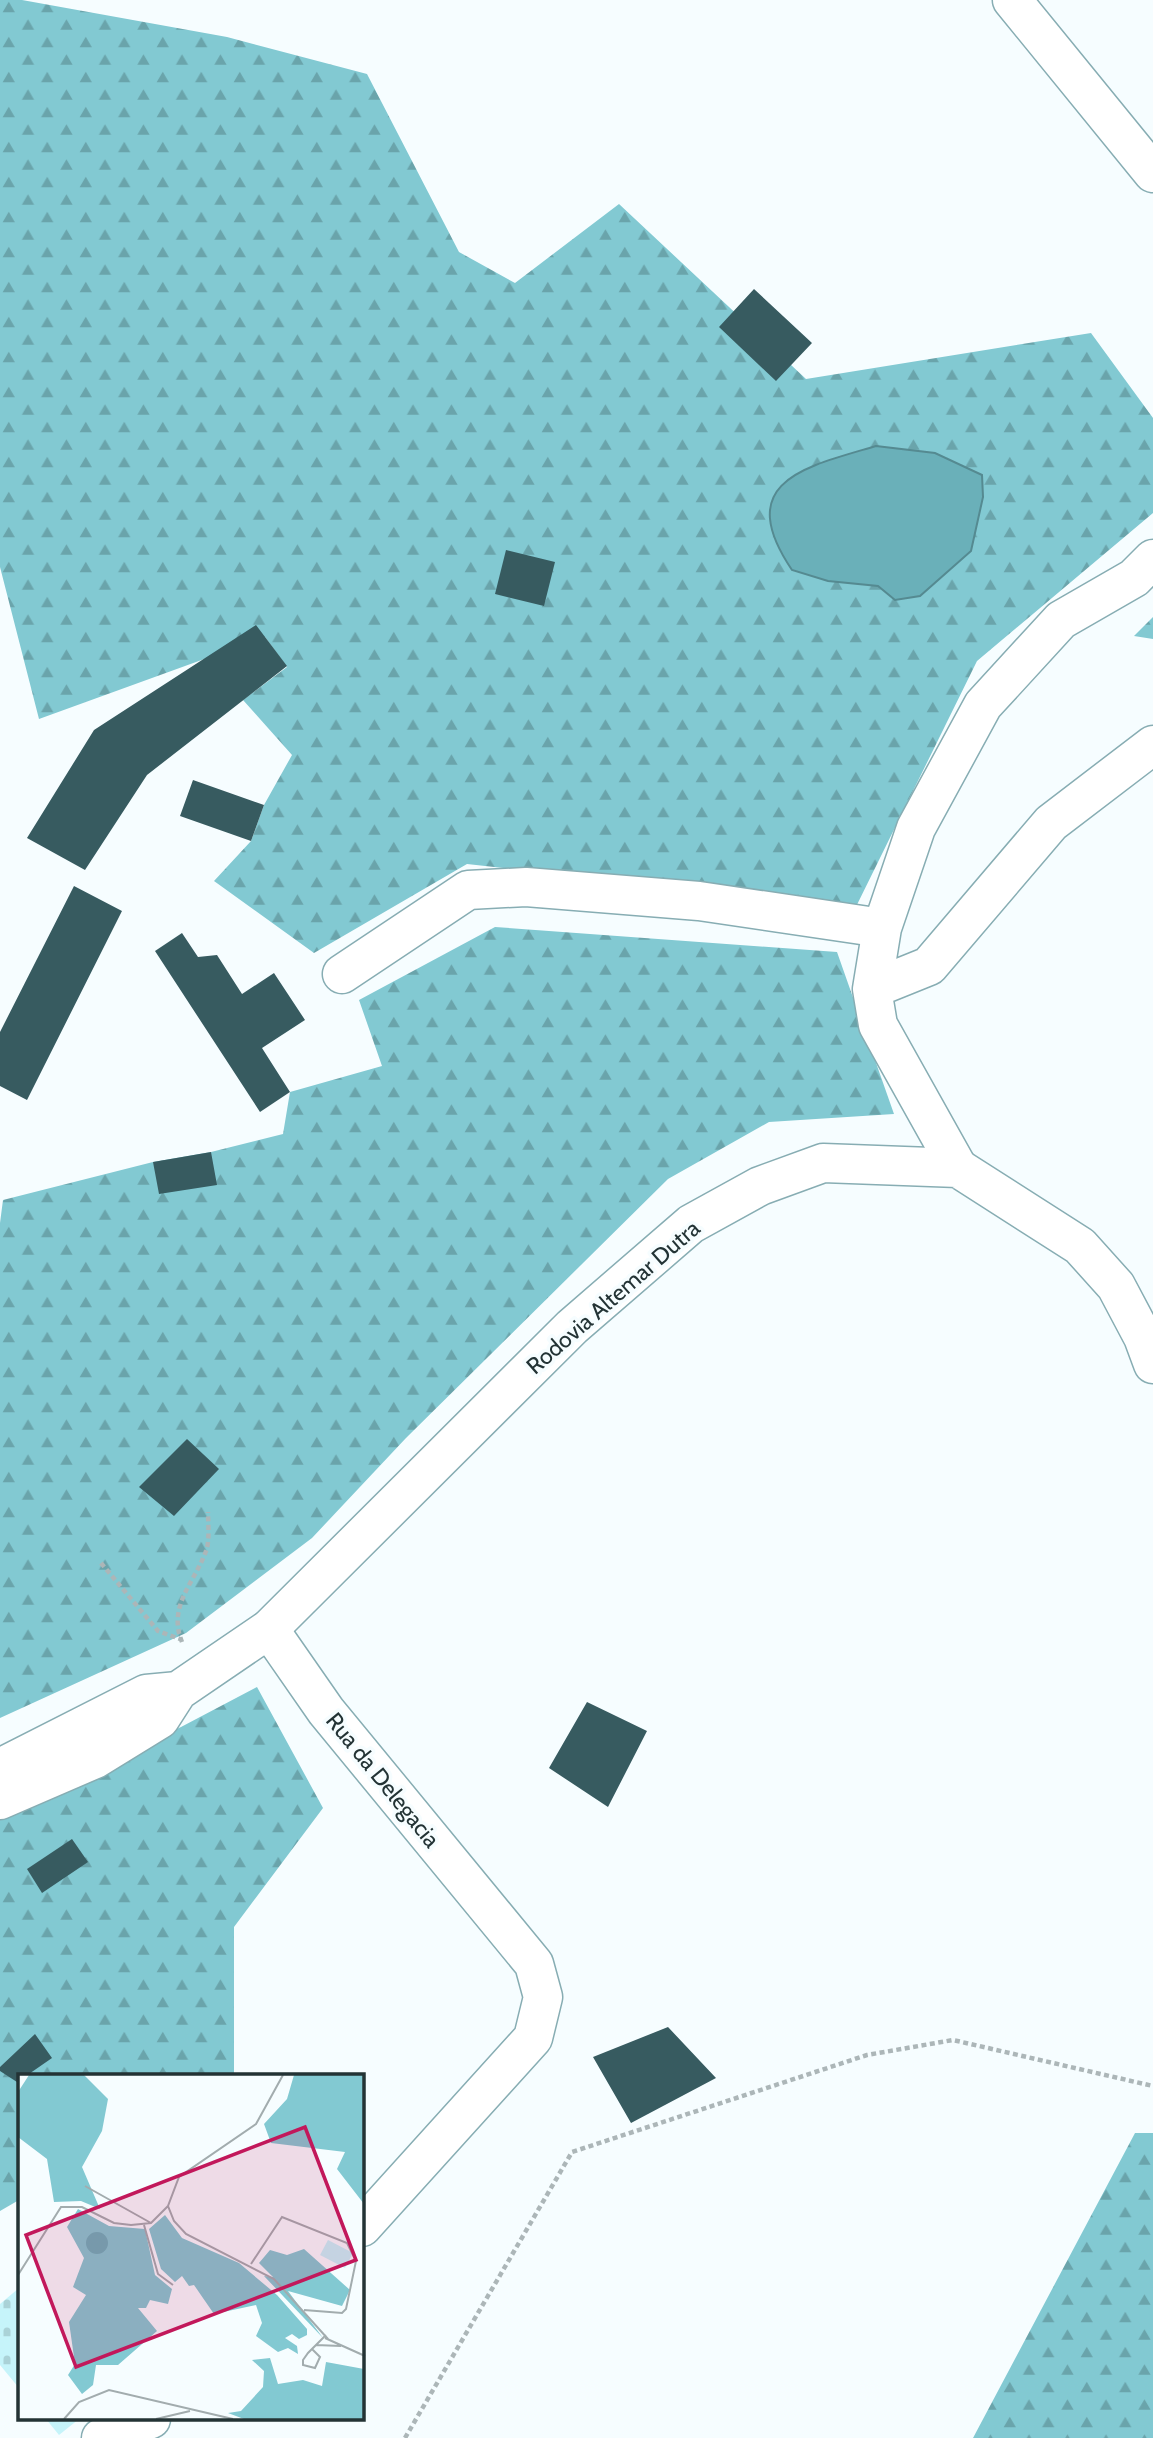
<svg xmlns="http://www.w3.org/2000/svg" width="1153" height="2438" viewBox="0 0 1153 2438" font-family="Cabin,sans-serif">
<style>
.forest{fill:url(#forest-firs)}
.cemetery{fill:url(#cemetery-stones)}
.water{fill:#6ab0b9;stroke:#558a91;stroke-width:2}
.building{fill:#375b60}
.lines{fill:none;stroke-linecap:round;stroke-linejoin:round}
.minor-casing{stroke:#87adb3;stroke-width:41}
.tertiary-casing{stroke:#87adb3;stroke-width:41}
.path{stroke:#acb6b8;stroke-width:4.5;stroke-dasharray:5 3.5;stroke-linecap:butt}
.minor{stroke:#fff;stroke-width:38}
.tertiary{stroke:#fff;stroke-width:38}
.labels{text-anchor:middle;stroke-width:7;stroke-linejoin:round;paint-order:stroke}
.street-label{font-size:23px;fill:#233335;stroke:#f6fdff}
.inset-road{fill:none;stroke:#a2acae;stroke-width:2}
.view{fill:#c2185b;fill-opacity:0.15;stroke:#c2185b;stroke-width:3.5}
.inset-edge{fill:none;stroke:#233335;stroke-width:3.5}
</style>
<defs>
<pattern id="forest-firs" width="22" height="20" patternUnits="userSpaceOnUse" patternTransform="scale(1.75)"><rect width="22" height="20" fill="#82c9d2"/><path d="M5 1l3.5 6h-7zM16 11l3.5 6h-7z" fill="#6aa4ab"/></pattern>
<pattern id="cemetery-stones" width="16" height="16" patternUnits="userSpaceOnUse" patternTransform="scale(1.75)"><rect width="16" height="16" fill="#c6f4fa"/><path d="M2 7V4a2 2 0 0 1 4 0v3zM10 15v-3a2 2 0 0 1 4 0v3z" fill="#aad2d7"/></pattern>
</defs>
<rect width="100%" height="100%" fill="#f6fdff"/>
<!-- forest -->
<path class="forest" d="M0,0H22L227,37L367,74L459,252L515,283L619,204L806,379L1091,333L1153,418V513L977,661L848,923L613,880L467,864L314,953L214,881L251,841L264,805L292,755L243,700L287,667L265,637L39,719L0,567Z
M1153,617V639L1134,636Z
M495,927L837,952L894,1114L769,1122L668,1179L406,1438L312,1538L186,1633L0,1718V1223L3,1200L153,1162L211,1152L283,1134L290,1092L382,1066L359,1000Z
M257,1687L323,1808L234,1927V2075L19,2076V2200L0,2211V1811L181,1727Z
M1135,2133H1153V2438H973Z"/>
<!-- cemetery -->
<path class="cemetery" d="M19,2288V2388L0,2365V2304Z
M46,2419H79L59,2435Z"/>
<!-- water -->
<path class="water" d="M876,446L935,453L982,475L983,497L971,551L920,596L895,600L878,586L828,581L792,570C732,481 805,467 876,446Z"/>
<!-- building -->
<path class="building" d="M754,289L812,343L776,381L719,327Z
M506,550L555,562L544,606L495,594Z
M256,625L287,666L147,775L85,870L27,838L94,730Z
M193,780L264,805L251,841L180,816Z
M74,886L122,911L27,1100L0,1086V1032Z
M182,933L198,957L217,955L242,994L274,973L305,1020L262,1048L290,1092L260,1112L155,951Z
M211,1152L217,1185L159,1194L153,1162Z
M187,1439L219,1469L174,1516L139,1487Z
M587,1702L647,1731L608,1807L549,1768Z
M72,1839L88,1862L42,1893L27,1869Z
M668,2027L716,2078L631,2123L593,2057Z
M35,2034L52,2058L26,2076H19L17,2082L0,2071V2067Z"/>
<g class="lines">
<defs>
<path id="minor" d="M1012,0L1153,173
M342,974L468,890L526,887L699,901L882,928
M872,989L929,966L1051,823L1153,745
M958,1168L878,1025L872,989L882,928L916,828L983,705L1061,620L1134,578L1153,559
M269,1629L326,1711L534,1964L543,1997L533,2038L362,2227
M101,2438L151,2419"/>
<path id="tertiary" d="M0,1768L146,1694L178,1691
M0,1800L95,1759L160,1719L178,1691L269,1629L572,1327L691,1224L760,1186L823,1163L958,1168L1080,1246L1116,1286L1143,1337L1153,1364"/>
</defs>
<!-- minor casing -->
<use href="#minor" class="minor-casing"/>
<!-- tertiary casing -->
<use href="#tertiary" class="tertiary-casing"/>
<!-- path -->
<path class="path" d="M101,1563L158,1631L180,1639
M182,1642C167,1606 195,1582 206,1551C210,1540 208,1524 208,1512
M405,2438L572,2152L867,2055L953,2040L1153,2086"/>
<!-- minor -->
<use href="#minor" class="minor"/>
<!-- tertiary -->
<use href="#tertiary" class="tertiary"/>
</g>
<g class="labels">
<!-- street labels -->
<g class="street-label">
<text transform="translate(613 1297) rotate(-41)" y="8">Rodovia Altemar Dutra</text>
<text transform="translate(383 1780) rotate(51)" y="8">Rua da Delegacia</text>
</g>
</g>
<!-- overview -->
<g transform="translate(18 2074)">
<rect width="346" height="346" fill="#f6fdff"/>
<path d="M11,1H66L90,25L84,57L64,93L82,135L63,127L36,128L29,85L0,63V18ZM276,1H346V130L319,95L327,78L253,69L246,50L269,25ZM60,135L91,152L127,155L137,201L154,215L150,230L132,226L128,234H120L139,257L100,291H78L75,311L64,320L50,301L57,290L51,248L68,221L55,213L66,184L49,153ZM147,141L164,164L221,189L259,221L289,255V261L281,265L274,260L267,264L279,272L280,280L270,274L260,278L238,262L244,249L238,231L196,240L176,211L171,212L164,202L157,208L143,195L131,155ZM286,175L332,216L324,232L270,217L305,264L246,202L255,203L241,189L252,176L269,181ZM252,284L260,310L285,306L304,312L308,288L346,295V345H226L210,339L223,337L245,313L246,297L234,286Z" fill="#82c9d2"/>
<path d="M310,166L335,179L327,194L302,181Z" fill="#c6f4fa"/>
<path d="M68 169a11 11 0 1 1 22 0a11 11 0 1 1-22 0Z" fill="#6ab0b9"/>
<path class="inset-road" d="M265,1L238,50L161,103L150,132L156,147L168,160L256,205L310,265M67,112L133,149M126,151L140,200L155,211M233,190L264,143L329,169L338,187L328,235L324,239L286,236M0,201L43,133H64L96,149L113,151L133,149L150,132M307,264L347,282M298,271L323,272M294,275L302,283L297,294L285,291V286L290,279L308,261M46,345L61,328L91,316L215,345M138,345L172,337"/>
<path class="view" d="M287,53L338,186L58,293L8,161Z"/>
<rect width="346" height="346" class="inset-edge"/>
</g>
</svg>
